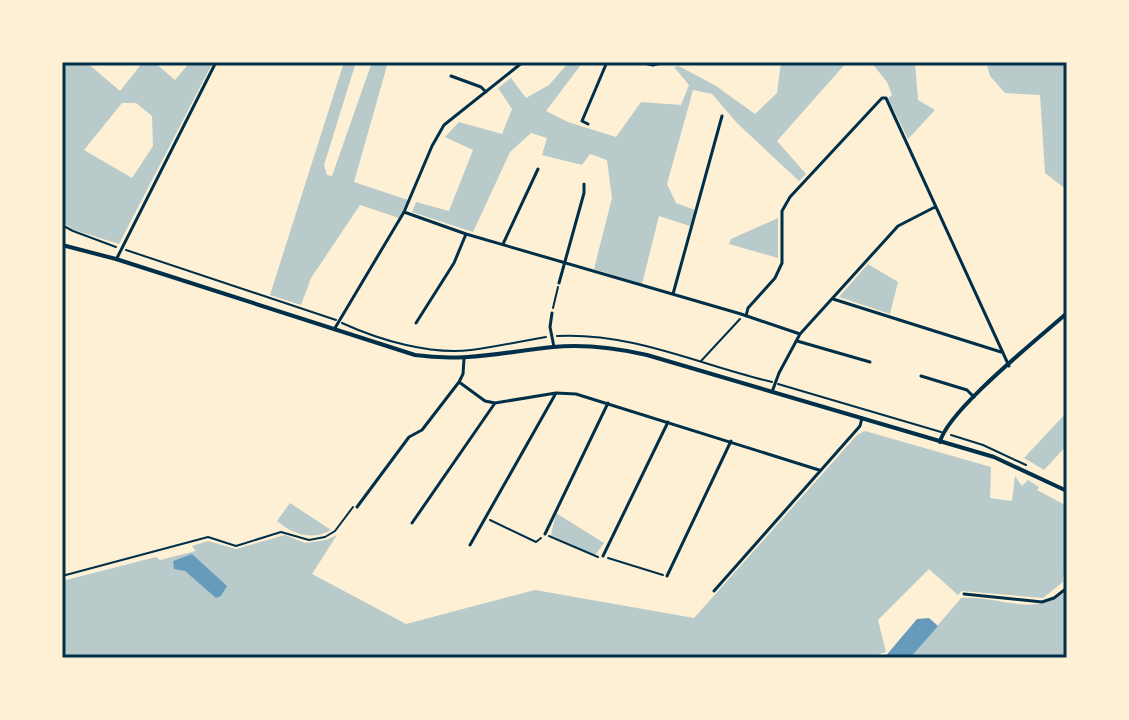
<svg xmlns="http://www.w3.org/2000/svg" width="1129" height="720" viewBox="0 0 1129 720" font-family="'Roboto Condensed',sans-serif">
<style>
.green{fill:#b9caca;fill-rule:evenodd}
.water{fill:#669bbc}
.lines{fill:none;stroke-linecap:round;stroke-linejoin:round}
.path{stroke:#003049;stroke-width:2}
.minor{stroke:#003049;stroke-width:3}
.tertiary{stroke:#003049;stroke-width:4}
.neatline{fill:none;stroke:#003049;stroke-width:3}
</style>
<rect width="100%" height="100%" fill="#fdf0d5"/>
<!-- green -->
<path class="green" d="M62,62H86L120,91L143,62H154L175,80L190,62H213L119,244L74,230L62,222ZM122,103H136L152,116L153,146L132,178L84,150Z
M344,62H356L324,165L327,175L332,176L372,62H388L354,182L408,200L399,218L360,205L311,278L301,305L270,295Z
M569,62H583L546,111L568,122L616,137L641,102L681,105L689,85L674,67L679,66L716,86L755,114L777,93L781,62H847L777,141L806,174L799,181L737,123L712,94L693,90L667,184L676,203L695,210L690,226L659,216L642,284L594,269L612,198L607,160L590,154L582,165L542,155L547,138L531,133L510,152L473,232L412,212L416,202L449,211L473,150L445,137L459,122L502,134L512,109L498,88L511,78L526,98L549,85Z
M871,62H915L918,100L935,110L908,139L888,98L892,95L887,82Z
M986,62H1067V190L1045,173L1040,95L1005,93L990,76Z
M778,218V258L729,244L731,239Z
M868,264L898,282L890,314L839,297Z
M1067,412V445L1044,470L1024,458Z
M865,431L991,467L990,498L1012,501L1015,476L1022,486L1028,480L1039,487L1037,490L1067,506V573L1063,576V582L1043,598L962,591L958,595L929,569L878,620L886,652L868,658H62V581L156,557L160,560L196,551L192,546L208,541L236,549L285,535L305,543L326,540L337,535L312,574L406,624L535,590L694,618L857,435Z
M290,503L331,530C312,541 292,534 277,521Z
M556,513L604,543L595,555L551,535Z
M1067,591V658H910L961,598C999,595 1034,619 1067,591Z"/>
<!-- water -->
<path class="water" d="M192,554L227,586L221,596L216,598L185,571L174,569L173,561Z
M929,618L938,626L910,658H884L917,619Z"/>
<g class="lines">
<!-- path -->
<path class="path" d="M62,225L73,231L116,247
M126,250L336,320
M553,308L558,287
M342,323C379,340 430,355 471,350C496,347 521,341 546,337
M557,336C632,332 700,365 772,382
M701,361L740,319
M778,384L941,432
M951,435L983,445L1026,465
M490,520L536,542L541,538
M549,536L598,557
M608,558L663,575
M62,576L208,537L236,546L281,532L309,540L325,537L335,531L353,507"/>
<!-- minor -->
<path class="minor" d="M639,62L653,65L666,62
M451,76L481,87L486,92
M588,124L582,121L607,62
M404,212L466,234L741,314L800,334
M503,244L538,169
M117,258L216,62
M559,283L584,193V184
M673,294L722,116
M833,299L1001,352
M552,313L550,327L554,347
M746,316L748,308L775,278L782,263V211L790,197L882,98H886L1009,366
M416,323L454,263L466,234
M335,328L404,212L432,146L444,125L523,62
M797,341L870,362
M921,376L967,390L974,397
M459,382L485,401L495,403L556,393L576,394L819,470
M772,392L779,373L800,334L898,226L935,207
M357,507L409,437L422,430L459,382L463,374L464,359
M412,523L495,403
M545,534L608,403
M470,545L556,393
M603,556L668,422
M667,576L731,441
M714,591L860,426L862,418
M964,594L1042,602L1054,598L1067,588"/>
<!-- tertiary -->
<path class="tertiary" d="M62,245L116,259L415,355C465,362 504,352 553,347C585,344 616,348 647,355L994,457L1067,491
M940,442C947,411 1039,338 1067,313"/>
</g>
<!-- border -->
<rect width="1129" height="720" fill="none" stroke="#fdf0d5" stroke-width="128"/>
<rect x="64" y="64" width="1001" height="592" class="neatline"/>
</svg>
